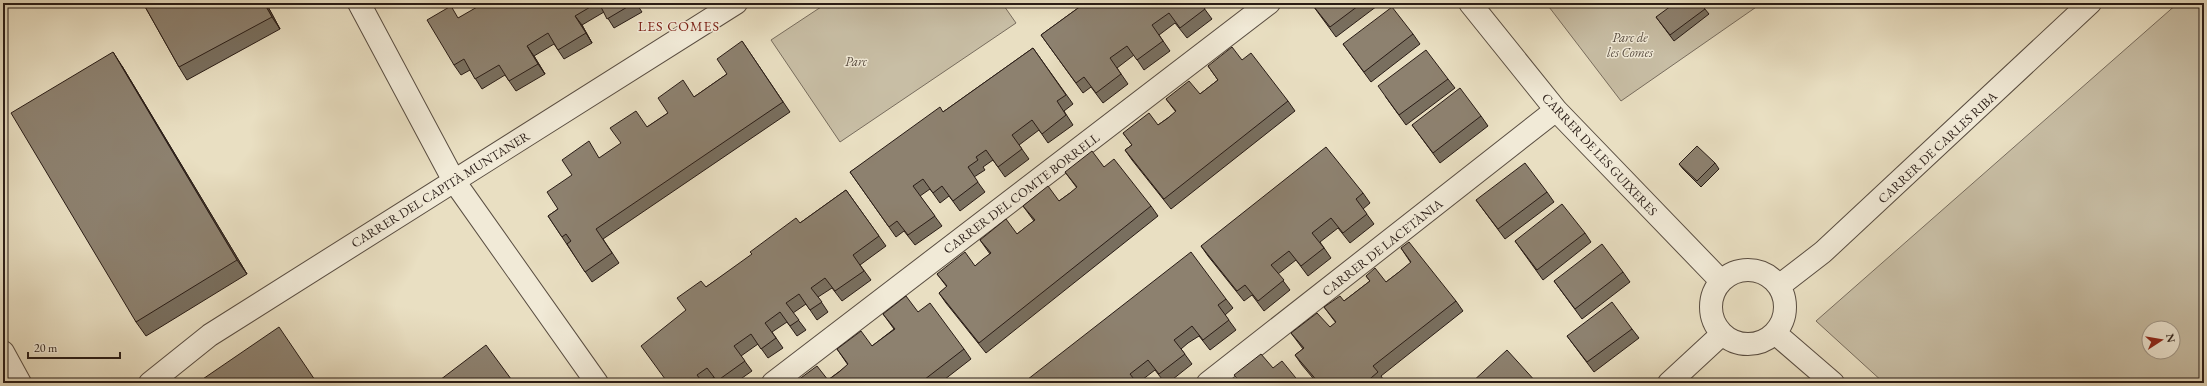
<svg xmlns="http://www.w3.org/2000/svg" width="2207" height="386" viewBox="0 0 2207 386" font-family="'EB Garamond',serif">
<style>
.green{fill:#c8bea5;stroke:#786d5e;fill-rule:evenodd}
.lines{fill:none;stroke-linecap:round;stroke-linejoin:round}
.minor-casing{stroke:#594d41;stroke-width:24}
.minor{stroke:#f1ead7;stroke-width:22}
.wall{fill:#796f5f;stroke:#291c16}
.shaded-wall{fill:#635a4e;stroke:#291c16}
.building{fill:#8d816f;stroke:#291c16}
.labels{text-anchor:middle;stroke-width:3;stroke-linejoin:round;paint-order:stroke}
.park-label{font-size:13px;font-style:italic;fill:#594d41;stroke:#f1ead7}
.street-label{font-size:13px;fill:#291c16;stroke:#f1ead7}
.neighbourhood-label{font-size:14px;letter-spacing:1px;fill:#7a1f14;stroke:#f1ead7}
</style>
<rect width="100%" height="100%" fill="#e9dfc2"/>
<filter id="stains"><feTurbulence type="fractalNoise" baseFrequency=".005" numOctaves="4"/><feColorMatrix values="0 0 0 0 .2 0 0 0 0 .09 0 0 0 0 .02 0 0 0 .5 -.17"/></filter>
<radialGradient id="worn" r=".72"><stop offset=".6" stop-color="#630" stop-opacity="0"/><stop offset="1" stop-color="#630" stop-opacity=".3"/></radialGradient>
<!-- green -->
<path class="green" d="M827,3H1002L1016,23L840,142L771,40Z
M1546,3H1762L1621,101Z
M2178,3H2204V383H1884L1816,321ZM2149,328H2173V352H2149Z"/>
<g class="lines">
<defs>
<path id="minor" d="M359,3L454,181L597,383
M1470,3L1556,110L1721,281
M1711 307a37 37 0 1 1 74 0a37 37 0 1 1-74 0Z
M1779,286L1823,252L2090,3
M1775,333L1833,383
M3,352L20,383
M150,383L210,335L736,3
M773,383L1269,3
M1208,383L1556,110
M1669,383L1722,334"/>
</defs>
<!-- minor casing -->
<use href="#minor" class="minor-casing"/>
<!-- minor -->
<use href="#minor" class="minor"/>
</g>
<!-- wall -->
<path class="wall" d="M143,3H266L280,29L187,80L179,67Z
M487,3H636L642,12L614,28L604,12L582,25L592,43L564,59L554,44L534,56L545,74L516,91L505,75L482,89L470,70L461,75L454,65L459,18Z
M1085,3H1202L1201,4L1212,19L1187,38L1175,23L1159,35L1170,51L1144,70L1134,55L1117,68L1128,84L1103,103L1091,87L1083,93L1041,35Z
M1311,3H1381L1336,37Z
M1700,3L1709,14L1674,41L1656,17Z
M1413,34L1420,44L1371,82L1343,44Z
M742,41L790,112L603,239L619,263L592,282L548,216L558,209L600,158L647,127L668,113L694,97L727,74Z
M1033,48L1073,104L1064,111L1073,125L1048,143L1039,130L1019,145L1029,159L1005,177L993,160L983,167L985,170L974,177L985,192L960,211L949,196L940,203L930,189L920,196L942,226L915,245L904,231L896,237L850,172L943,112Z
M1242,60L1288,101L1295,111L1171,209L1132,160L1125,150L1132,145L1123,133L1158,125L1176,112L1166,99L1200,94L1218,80L1208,66Z
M122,66L247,274L146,336L136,322Z
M1448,79L1455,88L1406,125L1385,96Z
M1481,116L1488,126L1440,163L1412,125Z
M1715,163L1719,169L1701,187L1683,169L1679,164Z
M1104,167L1151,206L1158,216L986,353L946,303L939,293L947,287L937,274L975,266L990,254L980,240L1017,234L1034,221L1023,206L1059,201L1077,188L1065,172Z
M846,190L886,246L860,265L871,280L842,301L832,288L818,297L828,312L817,320L806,304L793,313L806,330L797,336L787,322L772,332L783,348L768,358L758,344L741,356L752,371L735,383H718L714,377L706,383H668L706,287L800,223Z
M1547,192L1554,202L1505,239L1476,200Z
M1363,193L1370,203L1363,209L1374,224L1350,243L1338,228L1320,242L1331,258L1308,276L1296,260L1278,274L1290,290L1264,311L1252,295L1244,301L1208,256L1201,246Z
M1585,233L1591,242L1543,280L1515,241Z
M1401,248L1456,301L1463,311L1381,376L1385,382L1384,383H1317L1302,365L1295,355L1303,349L1291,333L1330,327L1336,323L1324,307L1344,301L1370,281L1366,276L1386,282L1411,263Z
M1623,272L1630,282L1582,319L1554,281Z
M1226,299L1233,308L1225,315L1236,330L1210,350L1199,336L1188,343L1181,349L1192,364L1168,383H1165L1155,370L1138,383H1023Z
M918,312L964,349L971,359L940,383H794L828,380L848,365L837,349L872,346L894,329L883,314Z
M1632,329L1639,338L1594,372L1567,336Z"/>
<!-- shaded-wall -->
<path class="shaded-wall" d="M264,3H266L280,29L272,17Z
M575,16L582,25L592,43L586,33Z
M527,46L534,56L545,74L538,64Z
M113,52L122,66L247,274L237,260Z"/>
<!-- building -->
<path class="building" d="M143,3H264L272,17L179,67Z
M484,3L485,5L487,3H597L575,16L586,33L558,50L548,33L527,46L538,64L509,81L499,65L475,79L464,59L454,65L427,20L451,6L458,18Z
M599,3H634L607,19Z
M1085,3H1201L1205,9L1180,28L1169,13L1152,25L1163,41L1137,60L1127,46L1110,58L1121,74L1096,93L1084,77L1076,83L1041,35Z
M1311,3H1362L1330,27Z
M1675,3H1700L1705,9L1670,35L1656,17Z
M1392,7L1413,34L1364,72L1343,44Z
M742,41L783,102L596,229L612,253L585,272L567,244L571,241L566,234L562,237L548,216L558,209L547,192L572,175L562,160L589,141L599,158L621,143L610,128L636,111L647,127L668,113L658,98L683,80L694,97L727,74L717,59Z
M1232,47L1242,60L1251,53L1288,101L1164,199L1125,150L1132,145L1123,133L1149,113L1158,125L1168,118L1176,111L1166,99L1189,81L1200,94L1218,80L1208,66Z
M1033,48L1066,95L1057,101L1066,115L1042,134L1032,120L1012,135L1022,149L998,167L986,150L976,157L978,160L968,167L978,182L953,201L942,186L933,193L923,179L913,186L935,216L908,235L897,221L889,227L850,172L940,107L943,112Z
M1426,50L1448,79L1399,115L1378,86Z
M113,52L237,260L136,322L11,113Z
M1460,88L1481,116L1433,153L1412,125Z
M1697,146L1715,163L1697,181L1679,164Z
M1326,147L1363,193L1356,199L1367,214L1343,233L1331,218L1312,233L1324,248L1301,266L1289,251L1271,265L1284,280L1258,301L1245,285L1237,291L1201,246Z
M1092,151L1104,167L1114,159L1151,206L979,343L939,293L947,286L937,274L965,252L975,266L983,259L991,253L980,240L1006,219L1017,234L1027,226L1035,220L1023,206L1048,186L1059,201L1070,193L1077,187L1065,172Z
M1525,163L1547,192L1498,229L1476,200Z
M846,190L879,236L853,255L864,271L835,291L825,278L811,288L822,302L810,310L799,294L786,303L799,320L790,326L780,312L765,323L776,338L761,349L751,334L734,346L745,361L717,381L707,368L697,375L703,383H668L641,346L686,310L677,298L701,281L706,287L752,254L750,252L796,218L800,223Z
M1562,204L1585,233L1537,270L1515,241Z
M1409,242L1456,301L1373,366L1378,372L1365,383H1319L1295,355L1304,348L1291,333L1317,313L1330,327L1336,322L1324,307L1340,296L1344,301L1370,281L1366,276L1375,268L1386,282L1399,272L1411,262L1401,248Z
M1602,244L1623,272L1575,309L1554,281Z
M1191,252L1226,299L1218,305L1229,320L1203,340L1192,326L1182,334L1174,340L1185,354L1159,374L1148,360L1130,374L1137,383H1023Z
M906,296L918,312L930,303L964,349L920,383H794L817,366L828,380L839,372L848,364L837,349L861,331L872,346L884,337L895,329L883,314Z
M1612,302L1632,329L1587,362L1567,336Z
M279,327L317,383H197Z
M486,345L514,383H436Z
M1507,350L1537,383H1471Z
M1261,354L1273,368L1282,361L1300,383H1241L1234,375Z"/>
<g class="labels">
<!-- park labels -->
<g class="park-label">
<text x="1630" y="42">Parc de<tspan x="1630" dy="15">les Comes</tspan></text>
<text x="856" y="66">Parc</text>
</g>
<!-- street labels -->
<g class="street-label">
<text transform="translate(1937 147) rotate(-43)" y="5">CARRER DE CARLES RIBA</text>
<text transform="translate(1600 154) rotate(47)" y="5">CARRER DE LES GUIXERES</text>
<text transform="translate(440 189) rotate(-32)" y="5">CARRER DEL CAPITÀ MUNTANER</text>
<text transform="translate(1021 193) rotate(-37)" y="5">CARRER DEL COMTE BORRELL</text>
<text transform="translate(1382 247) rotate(-38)" y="5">CARRER DE LACETÀNIA</text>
</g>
<!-- neighbourhood labels -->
<g class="neighbourhood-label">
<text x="679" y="31">LES COMES</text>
</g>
</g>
<!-- margin -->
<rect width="2207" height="386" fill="none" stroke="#e9dfc2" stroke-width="16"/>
<rect x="4" y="4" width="2199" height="378" fill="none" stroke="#291c16" stroke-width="2"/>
<rect x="8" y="8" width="2191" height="370" fill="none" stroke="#291c16"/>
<!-- north arrow -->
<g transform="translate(2161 340) rotate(78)"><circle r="19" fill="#f1ead7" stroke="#a1988a"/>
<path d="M0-3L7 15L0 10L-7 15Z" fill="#8f2418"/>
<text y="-6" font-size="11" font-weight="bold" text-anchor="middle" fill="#291c16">N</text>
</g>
<!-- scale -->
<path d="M28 352v6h92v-6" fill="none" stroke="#291c16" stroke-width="2"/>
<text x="34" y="352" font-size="12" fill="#291c16" stroke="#f1ead7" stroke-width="3" paint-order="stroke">20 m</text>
<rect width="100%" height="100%" filter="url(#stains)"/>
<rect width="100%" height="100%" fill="url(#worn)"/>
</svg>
